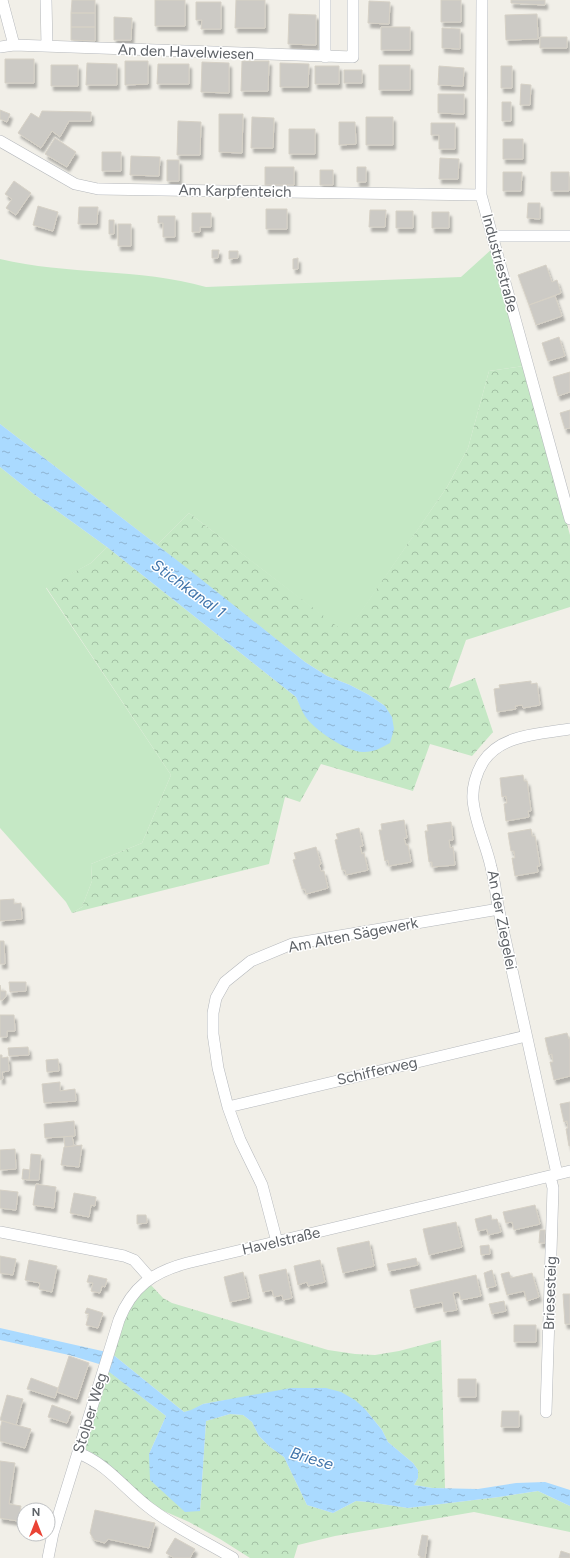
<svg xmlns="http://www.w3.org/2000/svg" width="570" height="1558" viewBox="0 0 570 1558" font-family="Figtree,sans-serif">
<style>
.grass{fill:#c5e8c5}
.forest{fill:url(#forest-crowns)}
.water{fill:url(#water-ripples)}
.building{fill:#cccac5;stroke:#d6d1c6;filter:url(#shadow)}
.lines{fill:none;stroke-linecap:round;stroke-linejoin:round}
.minor-casing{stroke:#b5b8bc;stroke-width:12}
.minor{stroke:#fff;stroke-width:11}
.labels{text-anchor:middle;stroke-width:3;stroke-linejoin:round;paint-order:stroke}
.street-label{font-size:15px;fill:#5f6368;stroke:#fff}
.water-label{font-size:16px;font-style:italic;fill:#4174aa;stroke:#fff}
</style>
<defs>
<pattern id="forest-crowns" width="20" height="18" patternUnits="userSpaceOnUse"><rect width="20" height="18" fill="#c5e8c5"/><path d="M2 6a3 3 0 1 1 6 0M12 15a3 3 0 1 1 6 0" fill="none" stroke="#a3c0a4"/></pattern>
<pattern id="water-ripples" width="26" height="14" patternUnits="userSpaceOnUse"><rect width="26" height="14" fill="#aadaff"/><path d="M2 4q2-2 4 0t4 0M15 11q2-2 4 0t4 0" fill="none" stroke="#8eb4d2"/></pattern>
<filter id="shadow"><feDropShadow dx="2.5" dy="4.5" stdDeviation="1" flood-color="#0004"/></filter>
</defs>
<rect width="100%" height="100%" fill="#f1efe8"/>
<!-- grass -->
<path class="grass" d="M493,248L524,366L489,371L468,448L447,487L346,634L189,513L157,545L0,424V259C67,275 139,268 206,287L461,277Z
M0,467L35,495L107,547L91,563L46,588L171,775L142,843L91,864L92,881L82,907L72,913L66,902L0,828Z"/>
<!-- forest -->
<path class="forest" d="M524,366L570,535V607L466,640L449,688L475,678L493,732L472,756L430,744L413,791L321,764L300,802L285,797L269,864L72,913L82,907L92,881L91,864L142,843L171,775L46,587L91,563L107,547L296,697L300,705L385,706L369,695L350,685L327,676L305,662L157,545L189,513L346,633L447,487L468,448L489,371Z
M149,1283L163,1298L172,1303L328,1350L355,1354L375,1355L399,1351L441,1340L445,1488H432L414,1485L418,1478V1470L413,1463L388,1442L382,1430L365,1409L232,1399L203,1404L191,1411L184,1412L111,1353L126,1308Z
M106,1369L166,1416L149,1454L200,1511L206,1421L230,1414L243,1415L252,1422L259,1436L270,1447L284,1457L307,1505L333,1513L356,1501L368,1502L408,1508L499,1497L538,1491L570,1506V1532L474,1512L335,1536L298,1545L294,1558H250L220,1539L189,1522L148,1504L81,1453Z"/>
<!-- water -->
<path class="water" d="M0,424L187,568L305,662L327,676L350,685L369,695L385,706L392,717L394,729L390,743C381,748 374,752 364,752C348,753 313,729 305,716C301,710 299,703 296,697L107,547L35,495L0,467Z
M0,1328L111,1353L184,1412L191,1410L203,1404L291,1388H326L341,1392L355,1400L365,1409L382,1430L388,1442L413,1463L418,1470V1478L414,1485L432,1488L478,1489L516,1483L545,1482L570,1490V1506L538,1491L499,1497L408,1508L368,1502L356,1501L333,1513L307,1505L284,1457L270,1447L259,1436L252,1422L243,1415L230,1414L206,1421L200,1511L185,1512L150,1480L149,1454L166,1416L99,1364L69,1355L0,1340Z"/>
<!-- building -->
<path class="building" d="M72,0H95V13H71Z
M155,0H185V26H155Z
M236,0H265V28H235Z
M441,0H461V22H441Z
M511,0H545V5L511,3Z
M369,1L390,2L389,24L368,23Z
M196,2H221V29H201L202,20H196Z
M71,13H95V27H71Z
M289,14L316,15V45L288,44Z
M537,14L538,39L506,40L505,15Z
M114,17L132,18L131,40H114Z
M71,27H95V41L71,40Z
M381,27H410V50H381Z
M442,28L460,29V49L442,48Z
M540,37H567V48H540Z
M5,59H34V83H5Z
M125,61H148V84L125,85Z
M242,61H269L268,91H241Z
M202,62L229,63V93L201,92Z
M87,63L117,64V85H86Z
M280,63L309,64L308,87H280Z
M158,64H189V84H157Z
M51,65H78V86H51Z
M379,65H410V90H379Z
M315,66H339V84H315Z
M439,66L464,68L463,86L438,85Z
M501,66H512V88H501Z
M344,70H362V83H344Z
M521,84L531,85L530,105H520Z
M438,94H464V114L438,113Z
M502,102H511V121H502Z
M0,110L10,114L7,122L0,119Z
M42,111L91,112V121H69L60,137L52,131L41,148L18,133L31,113L39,118Z
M219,114H243L242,153L219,152Z
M252,117L274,118L273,148H251Z
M366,117H393V145H366Z
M178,121L201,122L200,155H177Z
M339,122H355L356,144L339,145Z
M431,123H455V149H439V135H431Z
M289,129H315V154H289Z
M55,138L76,152L67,167L45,154Z
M503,139H523V159H503Z
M102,152H121V171H102Z
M131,156L160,157L159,176L130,175Z
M440,158L459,159L458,179H439Z
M167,160H179V181H167Z
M265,167H294V185H265Z
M357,167H366V182H357Z
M320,170H333V185H320Z
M503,172H522L521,191H503Z
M551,172H569V191H551Z
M14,181L31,193L16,215L6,208L12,199L5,194Z
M528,203H540V219L527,218Z
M38,206L58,212L53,231L33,225Z
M79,207H98L97,224H78Z
M266,209H287V229H266Z
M370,210H386L385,227H369Z
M396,211H413V228H396Z
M432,212H449V228H432Z
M192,213H211V227H200V232H192Z
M158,216H175V237H163V223H158Z
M109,220H114V234H109Z
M118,224H131V246H118Z
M212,250H219L218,258H212Z
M229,251H238V258L229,259Z
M298,258V269H293V259Z
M546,265L552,282L557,280L561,293L529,305L518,275Z
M555,296L562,316L536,325L529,305Z
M559,337L565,356L548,361L542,343Z
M570,372V392L558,396L553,377Z
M570,410V428L565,429L560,413Z
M531,681V684L537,683L540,705L523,708L522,705L515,706L516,709L497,712L494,689L500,688L499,685Z
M523,775L524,781H527L531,811H528L529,817L506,821L504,804L507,803L506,796L502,797L500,778Z
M404,820L407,838H404L406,845H408L411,862L389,866L388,860L385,861L379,830H382L381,824Z
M451,822L453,840H449L450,848L453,847L455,865L432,867V862H429L425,831H428L427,825Z
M359,828L363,846H360L362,854L364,853L368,870L346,875L345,870H342L335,840L338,839L336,834Z
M531,829L532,836H535L540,866H537L538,872L515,876L512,858H515L514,851H511L508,833Z
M316,847L321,864L319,865L321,871H324L328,888L306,894L305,889H302L293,860L296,859L294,853Z
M14,899V904L21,903L22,919L0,921V900Z
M0,941H4L5,964H0Z
M9,982H26V991L10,992Z
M0,985L1,991H6V996L3,1000H0Z
M0,1015H14L15,1031H7V1037H0Z
M567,1033L569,1039L570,1038V1076L554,1080L550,1062H553L552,1054L549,1055L545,1038Z
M28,1047L29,1055L9,1056L8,1048Z
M0,1055H2V1058L8,1057L9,1071L2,1072L3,1079L0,1080Z
M58,1059L59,1071L47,1072L46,1060Z
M60,1082V1091L75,1089L76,1101L44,1103L42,1084Z
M570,1102V1146H569L566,1129L568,1128L567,1121L564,1122L560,1104Z
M74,1121L75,1136L45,1138L44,1124Z
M72,1136L74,1146L65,1147L64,1137Z
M82,1145L79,1167L61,1165L64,1147Z
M15,1149L16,1169L0,1170V1150Z
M31,1154L41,1155L39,1180H29Z
M23,1169L30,1170L29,1180L22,1179Z
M36,1184L56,1187L54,1208L33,1205Z
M0,1190L18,1192L16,1210L0,1208Z
M74,1193L96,1197L95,1206L91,1205L89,1217L70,1213Z
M535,1205L540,1224L514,1230L512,1222L506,1223L503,1212Z
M137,1215H146L147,1223L137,1224Z
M491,1215L492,1220L497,1219L501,1232L488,1235L487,1229L478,1231L475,1219Z
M456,1222L462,1247L429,1255L423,1229Z
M540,1230H545V1243H539Z
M369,1241L374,1266L343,1273L337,1248Z
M489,1245L490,1254L481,1255L480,1246Z
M0,1256L16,1259L13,1275L0,1273Z
M416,1258L418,1265L389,1271L387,1264Z
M29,1260L57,1266L52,1292L39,1289L40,1283L25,1280Z
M320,1260L325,1282L308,1286L307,1282L298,1285L294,1266Z
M286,1269L292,1298L283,1300L282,1295L274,1297L272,1290L263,1292L259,1275Z
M492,1270L496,1286L487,1288L484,1273Z
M243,1272L249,1298L230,1302L224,1277Z
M509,1272L511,1278L532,1273L539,1297L527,1301L524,1291L507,1295L501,1274Z
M89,1275L107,1279L105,1287L102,1286L100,1293L91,1291L93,1283L87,1282Z
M476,1275L481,1296L461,1300L459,1292L453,1293L457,1310L444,1312L442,1302L414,1308L410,1290Z
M563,1294H570V1324H565Z
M504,1301L506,1311L492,1314L489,1304Z
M87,1308L103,1313L98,1328L86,1325L89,1314L85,1313Z
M514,1325H536V1342H514Z
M69,1356L89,1363L77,1399L57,1392Z
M31,1378L58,1388L55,1398L27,1389Z
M458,1379H476V1397H458Z
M7,1395L23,1399L16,1425L0,1420Z
M52,1405L71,1412L67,1423L48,1417Z
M502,1411H519V1427H501Z
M2,1421L31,1429L25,1448L0,1441V1429Z
M0,1461L15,1463L9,1504L21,1506L18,1521L0,1518Z
M95,1510L155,1523L149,1548L108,1539L105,1543L94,1540L90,1533Z
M422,1535L428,1536L425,1558H420L421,1557L418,1555Z
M175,1538L195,1549L190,1558H174L166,1553Z
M561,1551L570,1554V1558H559Z"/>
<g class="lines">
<defs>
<path id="minor" d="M2,0L14,45L353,57V0
M46,0L47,46
M482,0L481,195L570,519
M0,47L14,45
M325,57V0
M0,141L75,184L98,189L481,195
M492,236H570
M228,1107L526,1036
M557,1174C537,1087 518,999 499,911C496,897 495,881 491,867C486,844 475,823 473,800C472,788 476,773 483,762C501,734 540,734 570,729
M0,1232L124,1256L134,1260L150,1278
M277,1242L262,1185L240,1140L228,1107L218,1068L213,1034V1013L216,998L225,982L251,961L292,944L499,909
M546,1412L553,1188L550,1176
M78,1453C108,1464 126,1491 151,1509C176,1528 206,1542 233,1558
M48,1558L53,1533L119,1320C132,1287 153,1272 187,1263L460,1198L570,1171"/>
</defs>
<!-- minor casing -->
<use href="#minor" class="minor-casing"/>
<!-- minor -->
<use href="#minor" class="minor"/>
</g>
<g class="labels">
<!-- street labels -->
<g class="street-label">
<text transform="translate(186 52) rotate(2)" y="5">An den Havelwiesen</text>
<text transform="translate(235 191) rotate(1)" y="5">Am Karpfenteich</text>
<text transform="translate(500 263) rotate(75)" y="5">Industriestraße</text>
<text transform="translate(502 920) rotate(79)" y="5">An der Ziegelei</text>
<text transform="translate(353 935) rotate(-11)" y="5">Am Alten Sägewerk</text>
<text transform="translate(377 1071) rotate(-13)" y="5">Schifferweg</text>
<text transform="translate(281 1241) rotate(-13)" y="5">Havelstraße</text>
<text transform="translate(550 1293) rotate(-88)" y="5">Briesesteig</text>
<text transform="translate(90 1413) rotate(-73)" y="5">Stolper Weg</text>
</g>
<!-- water labels -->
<g class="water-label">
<text transform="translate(189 588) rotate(36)" y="6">Stichkanal 1</text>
<text transform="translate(312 1458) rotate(17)" y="6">Briese</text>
</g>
</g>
<!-- north arrow -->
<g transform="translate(36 1522)"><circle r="19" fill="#ffffff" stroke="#bfc1c3"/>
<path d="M0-3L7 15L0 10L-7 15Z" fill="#ea4335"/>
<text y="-6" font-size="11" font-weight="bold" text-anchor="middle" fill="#5f6368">N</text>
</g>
</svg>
